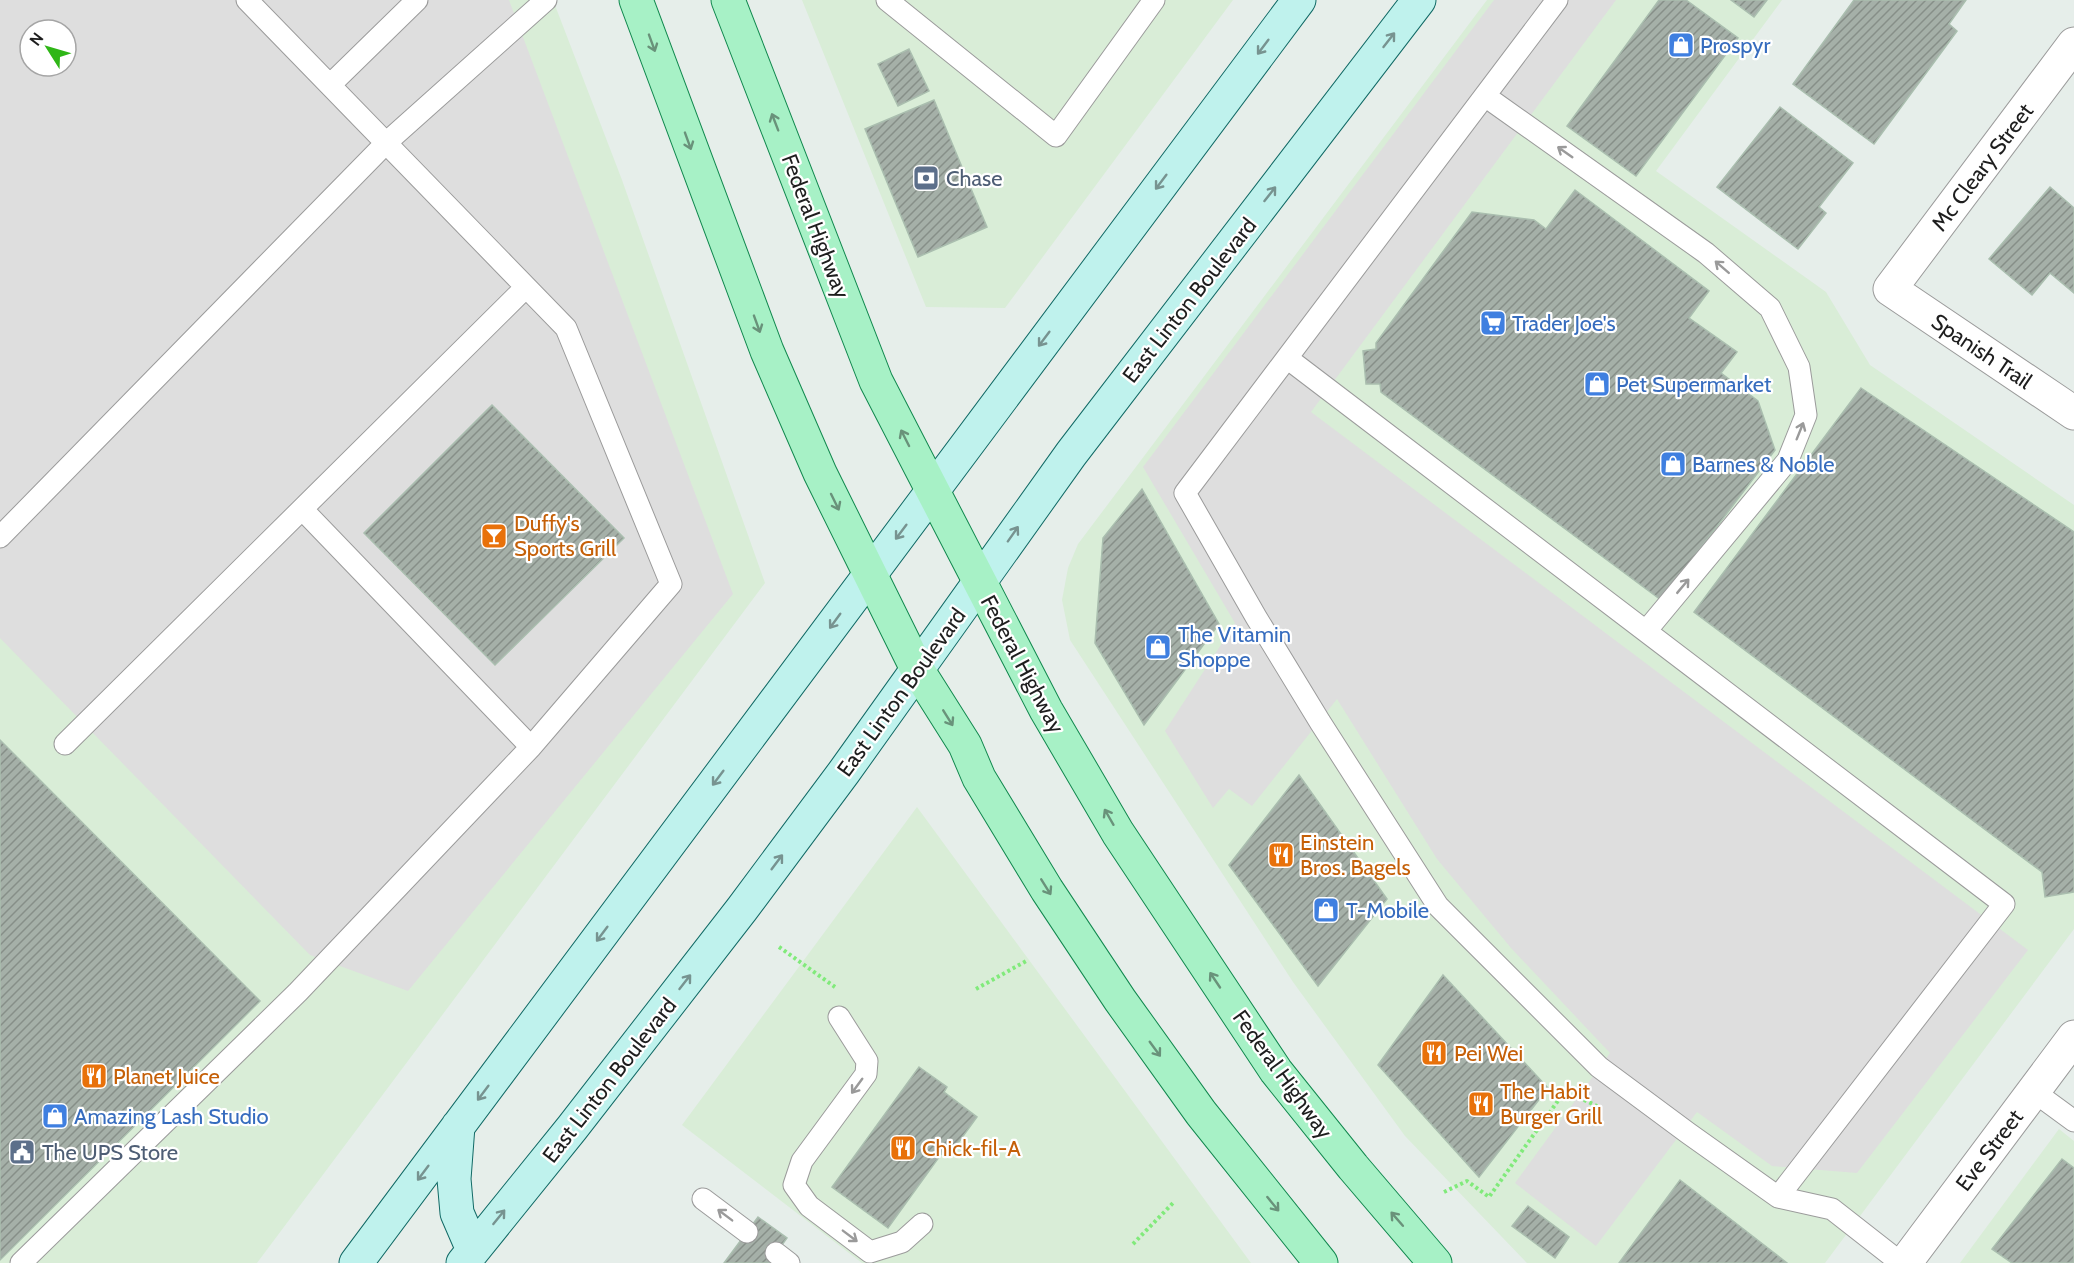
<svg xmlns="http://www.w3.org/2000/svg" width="2074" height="1263" viewBox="0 0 2074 1263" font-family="Cabin,sans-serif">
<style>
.commercial{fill:#d9edd7;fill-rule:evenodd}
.parking{fill:#dedede;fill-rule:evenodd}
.building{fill:url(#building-hatch);stroke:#aabeaf;stroke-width:1.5}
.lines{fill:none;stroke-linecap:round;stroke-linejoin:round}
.lane-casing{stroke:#9b9b9b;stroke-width:23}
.street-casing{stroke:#9b9b9b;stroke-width:35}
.secondary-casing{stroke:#116965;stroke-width:35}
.primary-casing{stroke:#11884e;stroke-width:35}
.path{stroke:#81ea7b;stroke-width:4;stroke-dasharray:3 3;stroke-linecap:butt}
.lane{stroke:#fff;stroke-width:21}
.street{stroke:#fff;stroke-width:33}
.secondary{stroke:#bff2ed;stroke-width:33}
.primary{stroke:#a7f1c6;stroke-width:33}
.oneway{stroke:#779390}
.oneway2{stroke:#69927a}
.oneway3{stroke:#9a9a9a}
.labels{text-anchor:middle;stroke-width:4.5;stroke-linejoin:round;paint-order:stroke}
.shop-label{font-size:22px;fill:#366cbe;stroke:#fff;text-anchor:start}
.street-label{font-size:22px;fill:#1e1e1e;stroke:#fff}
.service-label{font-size:22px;fill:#4e5e75;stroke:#fff;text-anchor:start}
.food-label{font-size:22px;fill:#c56008;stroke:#fff;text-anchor:start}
</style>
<defs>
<pattern id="building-hatch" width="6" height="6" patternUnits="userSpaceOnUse" patternTransform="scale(1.5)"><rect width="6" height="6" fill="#a5b0a8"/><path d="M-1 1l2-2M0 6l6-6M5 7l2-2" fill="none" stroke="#868f88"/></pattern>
</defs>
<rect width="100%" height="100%" fill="#e6eeea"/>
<!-- commercial -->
<path class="commercial" d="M0,0H553L622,180L765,583L257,1263H0ZM30,30H66V66H30Z
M802,0H1233L1005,308L926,307Z
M1487,0H1782L1656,171L1826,292L1870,365L2074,505V929L1825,1263H1527L1405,1136L1293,982L1070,640L1062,600L1068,568L1078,544Z
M917,807L1251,1263H862L682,1125Z
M2059,1129L2074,1141V1263H1960Z"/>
<!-- parking -->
<path class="parking" d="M0,0H509L733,594L408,991L310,955L0,638ZM30,30H66V66H30Z
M1494,0H1616L1311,412L2028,950L1857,1173L1772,1166L1697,1112L1596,1246L1515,1183L1610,1053L1511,948L1437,859L1337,699L1252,806L1229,789L1213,808L1165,731L1235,623L1143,467Z"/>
<!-- building -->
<path class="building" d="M1659,0H1686L1738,38L1636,176L1567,126Z
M1731,0H1767L1754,17Z
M1854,0H1966L1949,24L1957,31L1874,144L1793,84Z
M909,49L929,91L898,106L878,64Z
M934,100L987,227L918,257L865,129Z
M1780,107L1853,163L1819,207L1826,213L1798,249L1717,187Z
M2050,187L2074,208V293L2050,273L2032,295L1989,259Z
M1575,190L1709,291L1689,318L1737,352L1721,373L1758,401L1775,450L1661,600L1381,392L1380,384H1366L1363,351L1376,349V343L1472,212L1534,220L1546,229Z
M1861,388L2074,532V892L2045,897L2042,872L1694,612Z
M492,405L624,538L495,665L364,533Z
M1142,489L1219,624L1144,725L1095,643L1103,538Z
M0,740L260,1001L0,1260Z
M1299,775L1387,899L1318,986L1229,865Z
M1443,975L1548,1088L1479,1177L1378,1065Z
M919,1067L947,1087L944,1092L977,1117L953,1150L947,1146L888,1228L832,1187Z
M2062,1159L2074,1168V1263H2012L1992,1249Z
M1680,1180L1787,1263H1619Z
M1528,1206L1569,1237L1555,1258L1512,1226Z
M758,1217L787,1238L769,1263H724Z"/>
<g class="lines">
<defs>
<path id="lane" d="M887,0L1056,136L1154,0
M1557,0L1185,493L1256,617L1320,722L1438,906L1599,1067L1688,1133L1778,1197L1832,1209L1901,1263
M330,85L417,0
M1485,96L1706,253L1770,308L1799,367L1806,415L1788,460L1646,631
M1287,358L2004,904L1778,1197
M302,509L531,747
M0,537L387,142L546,0
M65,744L526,287
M839,1017L867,1061L866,1074L802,1161L794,1185L809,1206L870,1252L902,1242L922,1224
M2033,1091L2074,1121
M703,1199L747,1232
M776,1253L789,1263
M21,1263L298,992L531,747L671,584L566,328L247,0"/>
<path id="street" d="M2074,44L1890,289L2074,413
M1905,1263L2074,1037"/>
<path id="secondary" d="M458,1126L454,1179L457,1213L473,1250
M356,1263L1299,0
M463,1263L572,1128L742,909L844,772L1071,454L1419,0"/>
<path id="primary" d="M636,0L767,351L820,473L917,669L965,745L979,778L1047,890L1120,1000L1201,1113L1321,1263
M728,0L876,381L1046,710L1118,833L1276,1071L1353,1167L1435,1263"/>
</defs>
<!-- lane casing -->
<use href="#lane" class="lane-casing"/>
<!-- street casing -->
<use href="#street" class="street-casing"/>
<!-- secondary casing -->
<use href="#secondary" class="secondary-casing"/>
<!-- primary casing -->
<use href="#primary" class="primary-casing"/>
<!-- path -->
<path class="path" d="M779,947L835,987
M976,989L1028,960
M1444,1192L1467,1181L1489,1197L1565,1091L1597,1106
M1133,1244L1174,1202"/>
<!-- lane -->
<use href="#lane" class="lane"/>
<!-- street -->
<use href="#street" class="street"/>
<!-- secondary -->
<use href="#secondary" class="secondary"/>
<!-- primary -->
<use href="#primary" class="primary"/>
</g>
<!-- one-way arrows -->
<defs><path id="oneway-shaft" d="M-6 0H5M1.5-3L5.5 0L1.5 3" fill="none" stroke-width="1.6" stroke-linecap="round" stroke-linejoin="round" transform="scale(1.5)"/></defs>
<g class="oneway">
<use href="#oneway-shaft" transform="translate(1389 40) rotate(-52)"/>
<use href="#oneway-shaft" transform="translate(1263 47) rotate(127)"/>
<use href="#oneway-shaft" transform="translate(1161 182) rotate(127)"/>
<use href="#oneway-shaft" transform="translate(1270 194) rotate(-52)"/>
<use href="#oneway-shaft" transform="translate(1044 339) rotate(127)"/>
<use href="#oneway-shaft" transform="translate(901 532) rotate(127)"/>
<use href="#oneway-shaft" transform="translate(1013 534) rotate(-55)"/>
<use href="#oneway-shaft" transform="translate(835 621) rotate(126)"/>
<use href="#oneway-shaft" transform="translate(718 778) rotate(127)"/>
<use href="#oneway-shaft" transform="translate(777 862) rotate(-53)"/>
<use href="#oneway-shaft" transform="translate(602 934) rotate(127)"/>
<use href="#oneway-shaft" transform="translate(685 982) rotate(-52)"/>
<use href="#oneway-shaft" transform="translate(483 1093) rotate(127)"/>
<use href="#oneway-shaft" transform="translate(423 1173) rotate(127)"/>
<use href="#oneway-shaft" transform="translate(499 1217) rotate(-51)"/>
</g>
<g class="oneway2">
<use href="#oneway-shaft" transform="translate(652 43) rotate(70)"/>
<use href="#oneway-shaft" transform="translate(775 122) rotate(-111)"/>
<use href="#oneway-shaft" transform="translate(688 141) rotate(70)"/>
<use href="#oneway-shaft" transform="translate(757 324) rotate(70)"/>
<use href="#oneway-shaft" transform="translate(905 438) rotate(-117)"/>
<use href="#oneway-shaft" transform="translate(835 502) rotate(64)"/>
<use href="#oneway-shaft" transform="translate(948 718) rotate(58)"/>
<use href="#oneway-shaft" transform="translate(1109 817) rotate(-120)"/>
<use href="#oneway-shaft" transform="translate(1046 887) rotate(58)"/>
<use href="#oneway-shaft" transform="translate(1215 980) rotate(-124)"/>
<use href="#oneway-shaft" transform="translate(1155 1049) rotate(54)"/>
<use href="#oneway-shaft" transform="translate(1273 1204) rotate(51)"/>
<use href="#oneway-shaft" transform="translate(1397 1219) rotate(-131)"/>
</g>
<g class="oneway3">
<use href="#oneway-shaft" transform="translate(1565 152) rotate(-145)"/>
<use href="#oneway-shaft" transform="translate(1722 267) rotate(-139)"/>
<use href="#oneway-shaft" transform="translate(1800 431) rotate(-68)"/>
<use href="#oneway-shaft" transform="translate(1683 586) rotate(-50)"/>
<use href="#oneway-shaft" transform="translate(857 1086) rotate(126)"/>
<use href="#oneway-shaft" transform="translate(725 1215) rotate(-143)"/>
<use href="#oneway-shaft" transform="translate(850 1236) rotate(37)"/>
</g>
<!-- icons -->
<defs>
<symbol id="shop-square" viewBox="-11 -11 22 22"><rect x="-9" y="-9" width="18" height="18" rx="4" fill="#3f7fe0" stroke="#fff"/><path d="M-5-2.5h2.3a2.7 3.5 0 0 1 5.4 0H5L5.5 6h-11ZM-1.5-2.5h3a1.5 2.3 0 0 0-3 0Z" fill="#fff"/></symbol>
<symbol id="bank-square" viewBox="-11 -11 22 22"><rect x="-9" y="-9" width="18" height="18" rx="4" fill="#5c6f8a" stroke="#fff"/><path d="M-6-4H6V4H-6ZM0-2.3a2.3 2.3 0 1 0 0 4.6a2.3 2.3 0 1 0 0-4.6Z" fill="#fff"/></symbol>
<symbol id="supermarket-square" viewBox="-11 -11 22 22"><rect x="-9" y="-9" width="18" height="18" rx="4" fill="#3f7fe0" stroke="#fff"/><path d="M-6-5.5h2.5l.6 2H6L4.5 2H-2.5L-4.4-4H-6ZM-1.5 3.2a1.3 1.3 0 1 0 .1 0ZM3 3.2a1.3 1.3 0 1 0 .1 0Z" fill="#fff"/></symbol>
<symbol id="bar-square" viewBox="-11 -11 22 22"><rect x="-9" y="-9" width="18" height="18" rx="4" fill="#e8710a" stroke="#fff"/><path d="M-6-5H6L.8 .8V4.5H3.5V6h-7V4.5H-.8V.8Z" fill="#fff"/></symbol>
<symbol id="restaurant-square" viewBox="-11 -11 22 22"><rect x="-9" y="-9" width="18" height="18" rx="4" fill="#e8710a" stroke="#fff"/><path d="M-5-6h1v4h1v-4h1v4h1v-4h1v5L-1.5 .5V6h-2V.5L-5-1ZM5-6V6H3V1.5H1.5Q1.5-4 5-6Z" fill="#fff"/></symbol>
<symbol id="civic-square" viewBox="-11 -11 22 22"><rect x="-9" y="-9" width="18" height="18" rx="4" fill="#5c6f8a" stroke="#fff"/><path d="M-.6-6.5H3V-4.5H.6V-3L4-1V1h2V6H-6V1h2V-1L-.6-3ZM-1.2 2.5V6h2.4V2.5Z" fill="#fff"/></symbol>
</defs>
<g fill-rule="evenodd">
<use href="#shop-square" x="1666" y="30" width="30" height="30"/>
<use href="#bank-square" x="911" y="163" width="30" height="30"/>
<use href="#supermarket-square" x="1478" y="308" width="30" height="30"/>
<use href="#shop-square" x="1582" y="369" width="30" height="30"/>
<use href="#shop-square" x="1658" y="449" width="30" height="30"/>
<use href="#bar-square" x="479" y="521" width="30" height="30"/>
<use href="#shop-square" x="1143" y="632" width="30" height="30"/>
<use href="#restaurant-square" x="1266" y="840" width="30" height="30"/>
<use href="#shop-square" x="1311" y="895" width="30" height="30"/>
<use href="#restaurant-square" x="1419" y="1038" width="30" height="30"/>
<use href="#restaurant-square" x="79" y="1061" width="30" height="30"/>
<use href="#restaurant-square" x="1466" y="1089" width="30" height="30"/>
<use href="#shop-square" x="40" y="1101" width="30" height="30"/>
<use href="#restaurant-square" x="888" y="1133" width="30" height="30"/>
<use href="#civic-square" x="7" y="1137" width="30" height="30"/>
</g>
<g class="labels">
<!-- shop labels -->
<g class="shop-label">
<text x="1700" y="53">Prospyr</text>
<text x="1512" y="331">Trader Joe's</text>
<text x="1616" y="392">Pet Supermarket</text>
<text x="1692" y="472">Barnes &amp; Noble</text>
<text x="1178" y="642">The Vitamin<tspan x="1178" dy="25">Shoppe</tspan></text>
<text x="1346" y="918">T-Mobile</text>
<text x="74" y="1124">Amazing Lash Studio</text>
</g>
<!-- street labels -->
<g class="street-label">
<text transform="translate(1982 167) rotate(-53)" y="8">Mc Cleary Street</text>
<text transform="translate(816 226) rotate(69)" y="8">Federal Highway</text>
<text transform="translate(1189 300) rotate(-52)" y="8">East Linton Boulevard</text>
<text transform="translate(1982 351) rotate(34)" y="8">Spanish Trail</text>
<text transform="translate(1023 664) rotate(62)" y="8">Federal Highway</text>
<text transform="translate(901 692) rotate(-54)" y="8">East Linton Boulevard</text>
<text transform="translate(1283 1074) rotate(54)" y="8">Federal Highway</text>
<text transform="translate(609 1080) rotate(-52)" y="8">East Linton Boulevard</text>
<text transform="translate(1989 1150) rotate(-53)" y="8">Eve Street</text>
</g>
<!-- service labels -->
<g class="service-label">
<text x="946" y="186">Chase</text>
<text x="42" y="1160">The UPS Store</text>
</g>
<!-- food labels -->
<g class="food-label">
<text x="514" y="531">Duffy's<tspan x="514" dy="25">Sports Grill</tspan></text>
<text x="1300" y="850">Einstein<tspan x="1300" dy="25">Bros. Bagels</tspan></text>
<text x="1454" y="1061">Pei Wei</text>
<text x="113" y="1084">Planet Juice</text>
<text x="1500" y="1099">The Habit<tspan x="1500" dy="25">Burger Grill</tspan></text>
<text x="922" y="1156">Chick-fil-A</text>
</g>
</g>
<!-- north arrow -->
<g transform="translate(48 48) rotate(307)"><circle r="28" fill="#ffffff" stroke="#a5a5a5" stroke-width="1.5"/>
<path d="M0-4.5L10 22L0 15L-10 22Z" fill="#2fb617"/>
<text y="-9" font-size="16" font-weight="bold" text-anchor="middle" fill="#1e1e1e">N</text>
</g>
</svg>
